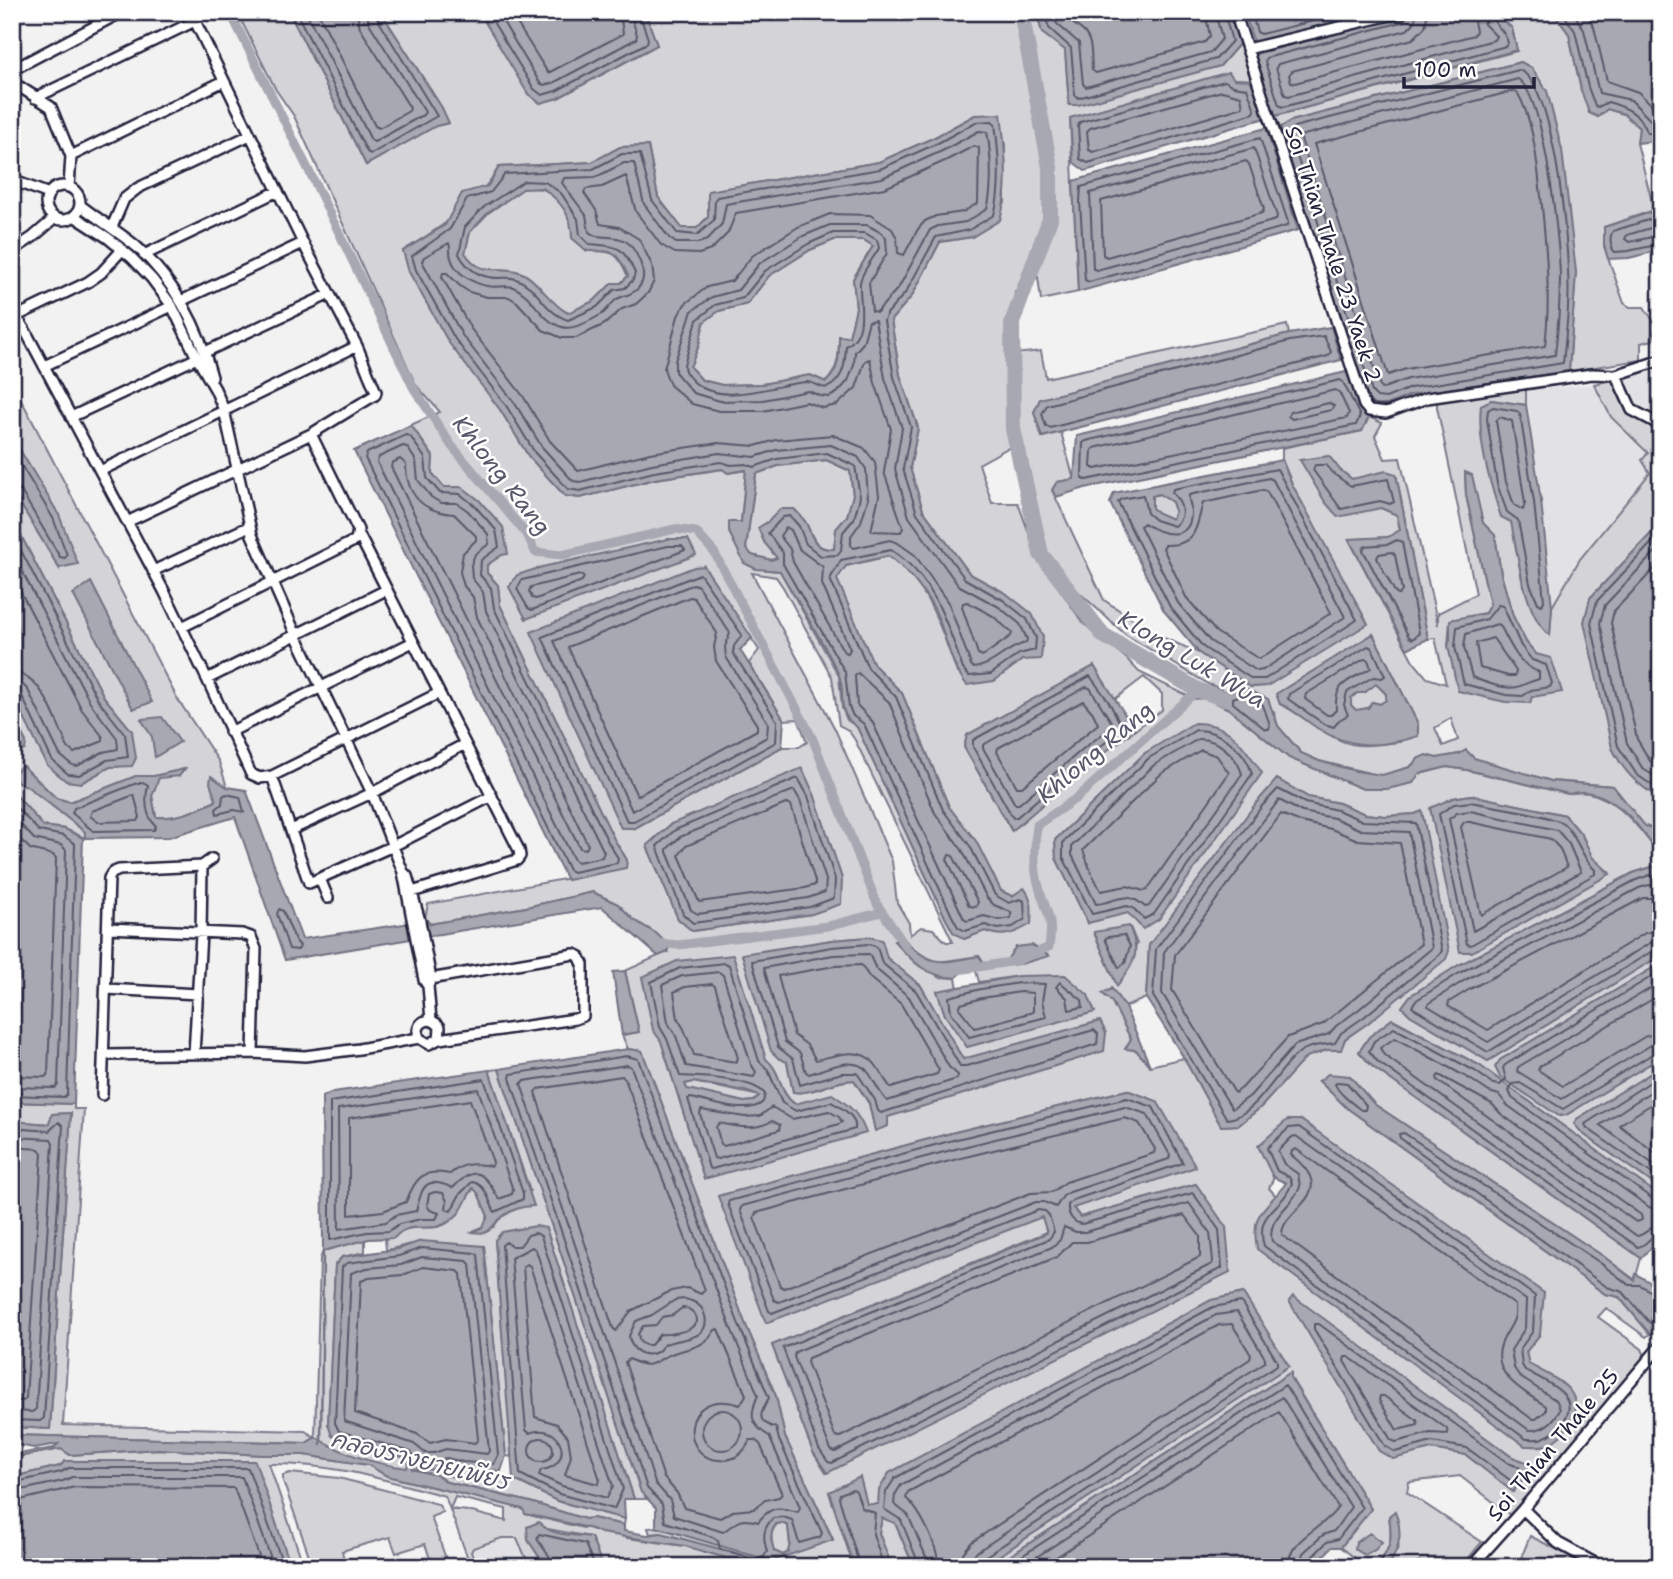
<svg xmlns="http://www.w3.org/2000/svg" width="1673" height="1579" viewBox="0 0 1673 1579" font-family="'Shantell Sans','Playpen Sans Thai',sans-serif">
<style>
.built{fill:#e2e2e6}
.green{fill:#d3d3d8;stroke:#7a7a8a;stroke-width:2;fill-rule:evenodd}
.water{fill:#a8a8b2;stroke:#727282;stroke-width:2;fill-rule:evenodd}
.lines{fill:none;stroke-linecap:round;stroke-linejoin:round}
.shore{stroke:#58586b;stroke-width:2}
.stream{stroke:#727282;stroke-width:2.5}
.canal{stroke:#a8a8b2;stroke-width:9}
.river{stroke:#a8a8b2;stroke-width:16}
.minor-casing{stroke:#22223b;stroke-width:14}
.minor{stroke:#fff;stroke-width:9}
.labels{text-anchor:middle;stroke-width:5;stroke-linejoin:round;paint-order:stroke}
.street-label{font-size:21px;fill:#22223b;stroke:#fff}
.water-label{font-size:23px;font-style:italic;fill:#58586b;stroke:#fff}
</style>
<rect width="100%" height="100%" fill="#f2f2f3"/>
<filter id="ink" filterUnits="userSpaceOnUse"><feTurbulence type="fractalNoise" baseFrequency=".0143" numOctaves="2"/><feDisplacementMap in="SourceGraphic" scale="14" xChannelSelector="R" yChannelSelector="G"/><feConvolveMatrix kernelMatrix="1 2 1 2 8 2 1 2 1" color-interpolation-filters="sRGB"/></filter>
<g filter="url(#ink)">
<!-- built -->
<path class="built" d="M1661,366V419L1631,403L1626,377Z
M1594,384L1611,417L1648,453L1650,473L1580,559L1552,607L1541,501L1526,405V390Z
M502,1538H517L530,1567H477L471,1552L473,1548Z"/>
<!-- green -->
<path class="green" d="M237,12H289L366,165L436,126L448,123L442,108L381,12H479L540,103L558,98L657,45L645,12H1037L1042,33L1065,50L1069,104L1220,66L1240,43L1252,80L1234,79L1070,118L1078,292L1041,300L1038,277L1015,292L1006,355L1041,351L1046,378L1287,325L1289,334L1040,399L1034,412L1043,437L1061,432L1074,480L1057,482L1052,490L1104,600L1157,635L1199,653L1251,687L1267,686L1296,666L1292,484L1282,460V448L1362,431L1369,417L1382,423L1375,436L1385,459L1400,458L1438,625V613L1476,594L1437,407V399L1512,389L1526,390V405L1491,400L1523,586L1550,634L1552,607L1580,559L1650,473L1642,460L1648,453L1611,417L1594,384L1613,380L1632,416L1654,427L1661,438V523L1590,598L1661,798V831L1645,826L1613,786L1551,781L1459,754L1437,758H1419L1410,767L1382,776L1319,761L1301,753L1278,726L1274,712L1254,694L1242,687L1227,692L1210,685L1126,635L1072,586L1045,549L1022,444L1006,449L979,464L992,503H1018L1038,558L1083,623L1126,658L1139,672L1194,699L1206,698L1229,709L1289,758L1363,789L1447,767L1467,770L1568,794C1602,784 1631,817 1649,841C1655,849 1661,854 1661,864L1633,873L1457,966L1410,996L1402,1007L1410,1015L1488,1061L1661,955V963L1500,1060L1559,1116L1566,1115L1661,1057V1067L1577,1119L1582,1133L1661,1189V1197L1479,1065L1393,1019L1369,1037L1359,1052L1373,1067L1641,1258L1635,1280L1603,1256L1374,1104L1350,1076L1319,1081L1347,1108L1605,1294L1619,1297L1650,1334L1646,1337L1606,1308L1598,1317L1642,1349L1645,1356L1589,1424L1510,1515L1460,1476L1409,1482L1407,1492L1482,1542L1461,1567H1428L1420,1562L1408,1567H1391L1389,1564L1399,1546L1389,1516C1392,1536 1392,1547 1379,1563L1380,1567H1366L1341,1547L1371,1509L1291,1378V1372L993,1567H982L1288,1366L1243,1293L878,1504H867L829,1492L854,1567H774L768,1565V1562L661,1533L650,1534L648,1528L656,1527L772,1561L833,1539L785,1437L776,1396L745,1323L642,1051L628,1049L622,1035L639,1032L625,971L667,952L657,934L634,920L618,904L593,892L526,907L430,924L425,918L428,904L625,868L627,860L614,839L500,605L498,585L487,573V565L502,554L462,487H444L432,473L433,456L411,425L440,412L416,385L294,116L276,90ZM975,115L1005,144V203L972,237L940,242L912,296L891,320L900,375L918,427L910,468L923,510L970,574L1007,594L1022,660L994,681L957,673C942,630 928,583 889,556L846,566L836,579L874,665L902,693L949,807L976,842L1001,891L1012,896L985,931L964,939L946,919L857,727L847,720L842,708L839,676L780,571C738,567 748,565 729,532L741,523L746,470L728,473L723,469L655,479L580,498L565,496L529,457L403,251C440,228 477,205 499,167L593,162L620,147L648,146L658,197L682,228H697L708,217V191L879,162L935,137ZM1329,456L1340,470L1352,479L1396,474L1428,639L1435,638L1446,684L1427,678L1413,661L1349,540L1388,537L1400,530L1397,515L1381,508L1300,460ZM1465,473L1483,523L1495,536L1501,574L1513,616L1526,642L1536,654L1530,703L1448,646L1450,620L1485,613L1490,604L1466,495ZM704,566L759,650L749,663L784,720L798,719L807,742L799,747H782L635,828ZM752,573L776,577L783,587L832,677L839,725L848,730L855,740L953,942H946L933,929L921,927L910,935L909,923L897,903L892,861L835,729ZM1373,634L1418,724L1400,742C1386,743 1371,746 1357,745C1331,743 1304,714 1280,704L1330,662ZM1094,666L1115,699L1144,677L1162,694V710L1094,760L1011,830L964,747L968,735ZM1451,718L1458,740L1443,746L1435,728ZM1145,753L1088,923L1056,858L1055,840ZM1277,779L1308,797L1339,803L1365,814L1386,816L1415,814L1421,812L1384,1008L1368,1023L1345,1039L1340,1050H1327L1306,1057L1261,1107L1239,1125L1221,1126L1184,1058L1150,1066L1136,1050L1126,1049L1131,1039L1112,1002V989L1125,1007L1146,998L1149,945ZM814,794L842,879L812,914L693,931L678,919L647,845L671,824ZM1471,795L1565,815L1582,835L1592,857L1610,873L1453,798ZM1130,927L1137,944L1118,985L1094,933ZM869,937L887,958L921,986L963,1060L1100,1021L887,1117V1126L875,1130L869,1104L854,1080C834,1080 814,1095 793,1092L787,1062L742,955L832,940ZM919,954L938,962L979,956L983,962L976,971L979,982L1019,976L1095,1012L945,1015L938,992L958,988L956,978L938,977ZM733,955L766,1060C782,1071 779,1094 795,1104L704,1179L661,1041ZM1127,1090L1073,1207L1080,1217L1196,1184L826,1473L813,1452L772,1345L1047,1232L1042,1216L718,1196L955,1132ZM1301,1120L1540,1334L1526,1352L1528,1364C1552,1378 1576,1385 1575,1416L1261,1212L1276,1196L1269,1188ZM1292,1297L1512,1457L1534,1465L1513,1491L1466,1455L1432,1449Z
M1498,12H1553L1569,34L1581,90L1598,117L1607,109L1624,114L1639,128L1637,143L1654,210L1604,227V246L1624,303L1630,307H1644L1656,325L1653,340L1641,343V360L1569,371L1576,272L1520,62L1291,121L1280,128L1275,116L1517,51L1512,28L1498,16Z
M523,188C530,188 539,187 545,190C566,201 577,231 587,251C614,251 617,251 628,276L621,283H612L594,301L568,313C563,310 557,308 553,304C541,293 534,275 516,271C492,265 483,278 465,253L470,232L488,213Z
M834,240H864L873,246L853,279L856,308L849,337H839C839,355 839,368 826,382L810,375L762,384L722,385L702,380L690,367L699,345L703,322L719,311L747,304L769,276L810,250Z
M12,382L177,698L219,762L227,787L211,783L216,801C197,810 177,819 156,817L152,796L159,777L179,776L184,769L154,776H136L70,802L56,798L22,765L17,771H12V753H17L26,742L12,715V693L29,726L81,783L110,767L132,765V731L104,697L12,518V490L59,568V515L12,437ZM74,593L151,702L133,708Z
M827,460L850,471L853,495L847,516L836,530L834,549C814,549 814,538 806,523C803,518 798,513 794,509H780L769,521L764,542L778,558L771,560L751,555L746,548L756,474L778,466Z
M1159,494L1172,502L1175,511L1172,519L1158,513L1152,508V496Z
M1376,683L1386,694V700L1380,704L1372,702L1368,708L1356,711L1351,705V698L1357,693H1364Z
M12,779L27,786L85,832V838L65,829L43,826L17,796H12Z
M499,1069L641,1492L648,1499H634L546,1228L515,1229L495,1240L512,1457L506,1456L484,1246C460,1246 436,1242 412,1244C403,1245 395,1249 386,1250L385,1239C394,1238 397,1232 404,1230C415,1225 426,1229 437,1227C458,1223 462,1202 474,1188L478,1193L488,1216L483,1227L473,1231L494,1227L499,1218L522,1206L530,1191L489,1070Z
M693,1082L760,1096L754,1101L744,1102L687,1089L685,1084Z
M12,1102L74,1104V1109H84L63,1425L305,1431L315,1437L320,1259L323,1251L365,1240V1252L342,1257L335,1265L328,1423L332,1436L410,1459L408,1467L445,1465L444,1475L459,1478L462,1469L493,1471L494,1479H513L557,1501L625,1519L624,1525L593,1518L585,1519L530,1502L447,1482C430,1471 408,1470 388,1466C364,1460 337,1451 316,1437L306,1443L12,1435V1427L50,1429L71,1113L52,1114L50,1124L12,1121Z
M61,1449L70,1455L158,1449L262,1455H304L368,1465L387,1476L524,1509L525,1514L583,1528H595L627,1538L685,1546L757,1567C746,1567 716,1564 707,1567H603L590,1537L543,1528L528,1540L546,1567H530L517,1538H502L473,1548L471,1552L477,1567H471L445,1496C384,1480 333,1463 269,1464L304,1567H291L254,1461H65L60,1466L12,1477V1458ZM455,1497L506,1509V1521L468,1511L450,1509Z
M290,1473L339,1478L438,1504L443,1512L431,1517L449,1567H433L425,1544L396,1553L390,1537L342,1551L346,1567H313L283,1481V1475Z
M882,1517L895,1523L914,1567H892L879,1533Z
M782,1523L788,1526L790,1544L788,1552L783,1555L774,1551C771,1540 769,1533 777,1524Z
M1530,1536L1584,1563L1585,1567H1523L1520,1561Z"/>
<!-- water -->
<path class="water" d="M289,12H381L442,108L449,123L436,126L366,165Z
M479,12H645L657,45L558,98L540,103L528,94Z
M1037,12H1230L1240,43L1220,66L1078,105H1069L1065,50L1042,33Z
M1244,12H1379L1254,43Z
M1413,12H1498V16L1512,28L1517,50L1275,116L1255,54Z
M1553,12H1661V140L1637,143L1639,128L1624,114L1607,109L1598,117L1589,113L1581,90L1569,34Z
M1521,62L1532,68L1547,91L1562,150L1576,272L1569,371L1411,395L1387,405H1374L1366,397L1280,128L1291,121Z
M1229,72L1234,79L1252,80L1265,118L1085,171L1073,162L1070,118Z
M1001,114C1005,148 1010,186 1000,220L972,237L940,242L912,296L891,320L900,375L918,428L910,468L923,510L970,574L1007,594L1032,614L1043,637L1041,659L1022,660L994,681L967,685C950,664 947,639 937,615C928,595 906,568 888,556L846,566L837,579L874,665L902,693L949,807L976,841L1001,891L1012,896L1024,888C1033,899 1032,910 1031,924C1016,933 1003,939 985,931L964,939L953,932L946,919L857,727C833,710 848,695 838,673C822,638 799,605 780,571L756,569L744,563L729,532V522H741L746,470L728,473L722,469L655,479L580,498L565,496L529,457L501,411L449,343L409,272L403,251L445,225L462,193L488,186L499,167L592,162L620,147L648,146L658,197L682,228H697L708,217V191L879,162L935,137L975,115ZM543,188C561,202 572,215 572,238L587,251C614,251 617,250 628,276L621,283H612L594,301L568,313C547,302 537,276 516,271C492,265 483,278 465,253L470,232L488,213L523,189ZM834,240H864L873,246L853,279L856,308L849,337L839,336C839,355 840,369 826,382L810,375L762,384L722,385L702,380L690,367L699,345L704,322L719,311L747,304L769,276L810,250ZM826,460L850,471L853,495L847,516L836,529L834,549C814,550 813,538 806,523C803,518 798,513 794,509H780L769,521L758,528L764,542L777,558L771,560L752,555L746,548L756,474L778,466Z
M1266,128L1298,230L1078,292L1073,181Z
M1661,209V250L1629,258L1608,259L1604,245V227Z
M1331,327L1341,360L1042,437L1034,412L1040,399L1289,334Z
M1346,372L1369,417L1362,431L1085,488L1056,497L1052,490L1057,482L1074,479L1077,436Z
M1491,400L1526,405L1541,501L1552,607L1550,635C1525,619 1517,551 1511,522L1501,517C1490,483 1477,441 1481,405Z
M411,425L433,457L432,473L444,487H462L479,500L503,527L508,554L502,555L487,565V573L498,585L500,605L614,839L627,860L626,868L567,880L354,451Z
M12,437L59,515L78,564L59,568L12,490Z
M1329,456L1340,470L1352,479L1386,471L1396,474L1428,639L1407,649L1349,539L1388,537L1400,530L1397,515L1381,508L1338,517L1325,502L1300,460Z
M1282,460L1292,484L1368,624L1267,686L1251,687L1199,653L1164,611L1110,503L1114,493ZM1159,494L1172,502L1175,511L1172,519L1158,513L1152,508V496Z
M1465,472L1472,475L1483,523L1495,535L1501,574L1513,616L1526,642L1536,654L1551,658L1562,692L1532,697L1530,703L1505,702L1458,691L1448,646L1450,639V620L1485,613L1490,604L1466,495Z
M12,518L104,697L132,731L136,758L132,766L110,767L81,783L66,781L47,765L12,693Z
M1661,523L1660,538V799C1636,783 1625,774 1612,748L1584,622L1590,598Z
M668,539H688L696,555L526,619L509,587L517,575L542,567Z
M704,566L752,638L740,650L784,720L782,747L635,828H621L531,632L694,567Z
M91,582L152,702L133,709L73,594Z
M1373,634L1418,724V736C1382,748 1350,749 1317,728C1305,720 1294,710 1280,704L1276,694ZM1376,684L1386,694V700L1380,704L1372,702L1368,708L1356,710L1351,705V698L1357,693H1364Z
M1094,666L1135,730L1094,760L1012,831L964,747L967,735Z
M1211,685L1227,692L1242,687L1268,699L1278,726L1301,753L1319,761L1356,771L1382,775L1410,767L1419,758L1426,755L1437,758L1459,754L1466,750L1474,758L1551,781L1613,786L1645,826L1661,831V857C1641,828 1609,782 1569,794L1467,770L1447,767L1419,774L1413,783L1387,789H1363L1289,758L1229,709L1206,698L1204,691Z
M12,715L26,742L25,750L12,753Z
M162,717L180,742L155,757L152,737L141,719Z
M1194,723C1231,723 1243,745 1262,773L1159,919L1143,929L1128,913L1088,923L1056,858L1055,840L1145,753Z
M22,765L56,798L70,802L136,776H154L185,769L179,776L159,778L152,796L156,817C178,819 197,810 216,801L210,783L211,776L227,787L246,790L302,939L404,924L425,918L430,924L526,907L593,892L618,904L634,920L657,934L668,945V952L658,956L602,907L285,960L235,817L169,837L85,838V832L27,786L12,779V771H17Z
M802,768L814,794L842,879L841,904L812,914L692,931L678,919L647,846L671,824Z
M1277,779L1308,797L1339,803L1365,814L1386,816L1415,814L1422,811L1449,951L1446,959L1368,1023L1345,1039L1341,1050H1327L1306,1057L1261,1107L1239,1125L1221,1126L1184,1058L1146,998L1149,945L1257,802Z
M1471,795L1565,815L1582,835L1592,857L1610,874L1472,952H1460L1430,808L1453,798Z
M12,796H17L43,826L65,829L83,838L74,1104L12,1102Z
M1655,866L1661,876V955L1488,1061L1410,1015L1402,1007L1410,996L1457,966L1633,873Z
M1129,926C1142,955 1134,962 1117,986L1094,932Z
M869,937L882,940L887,958L921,986L963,1059L1100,1021L1106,1033L1104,1051L888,1117V1126L875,1131L869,1103L854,1080C833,1080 813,1095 793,1092L787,1062L778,1058L771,1051L742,954L832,940Z
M903,938C931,968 941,963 979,956L983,962L962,971L956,978C925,976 914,963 894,941Z
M1032,945L1049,956L1021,964L1008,958L1016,947Z
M733,955L766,1059C782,1071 778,1094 795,1104L832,1094C849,1105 859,1113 866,1133L704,1179L661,1041L653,1030L642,977L677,961ZM693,1082L745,1091L759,1096L754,1101L744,1102L687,1089L685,1084Z
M1661,963V1057L1566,1115L1559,1116L1500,1077L1495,1067L1500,1060Z
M625,971L639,1032L622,1035L613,972Z
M1065,975L1088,995L1095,1012L967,1047L945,1015L937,991L1019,976Z
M1112,989L1125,1007L1150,1066L1136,1050L1125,1049L1131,1039L1112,1002L1102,993Z
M1392,1019L1479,1065L1661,1197V1238L1641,1258L1373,1067L1359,1052L1369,1037Z
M628,1049L642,1051L745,1323L776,1396L785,1437L833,1540L772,1561L656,1527V1508L641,1492L499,1069ZM782,1523L788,1526L790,1544L788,1552L783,1555L774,1551C771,1540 769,1533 776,1524Z
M1661,1067V1189L1582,1133L1574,1124L1577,1119Z
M489,1070L534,1206C522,1206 510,1210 501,1218C488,1228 494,1235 472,1232L483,1227L488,1216L478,1193L473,1188C467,1196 463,1211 456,1216C451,1220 442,1226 436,1227C418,1229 408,1223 394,1238L369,1239L323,1251L322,1097L333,1092Z
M1328,1074L1350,1076L1374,1104L1603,1256L1634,1280L1636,1274L1661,1289V1327L1650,1334L1619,1297L1605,1294L1347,1108L1319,1081Z
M1127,1090L1157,1101L1196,1167L1073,1208L1080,1217L1196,1184L1226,1227L1230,1272L827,1473L813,1452L772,1345L1047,1233L1042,1217L766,1323L718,1196L955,1132Z
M71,1113L50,1429L12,1427V1121L49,1124L52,1114Z
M1287,1120H1301L1544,1293L1540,1334L1526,1352L1529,1364C1541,1371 1562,1380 1570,1391C1585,1412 1566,1435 1547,1445C1541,1447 1531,1446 1525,1446L1257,1249C1250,1211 1265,1211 1286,1183L1273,1177L1258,1146Z
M536,1226L546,1228L634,1499H624L625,1519L557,1501L513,1479L495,1240L502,1232Z
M421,1241L484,1246L506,1456L501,1471L462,1469L446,1465L442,1470L411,1469L436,1475L447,1482L530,1502L585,1519L593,1518L624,1525V1531L647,1535L661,1533L768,1562V1565L774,1567H757L685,1546L601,1533C594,1527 538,1517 525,1514L523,1509L387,1476L368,1465L304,1455H262L158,1449L70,1455L61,1449L12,1458V1455L54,1448L58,1444L34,1448L12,1444V1435L306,1443L316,1437C342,1454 376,1464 407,1468L409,1459L332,1436L328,1424L335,1265L342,1257L398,1249Z
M1243,1293L1289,1366L982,1567H914L895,1523L882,1518L879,1533L892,1567H854L829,1492L860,1477L867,1504H878L879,1490L889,1473L1211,1300Z
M1293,1296L1512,1457L1535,1465L1513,1492L1466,1455L1432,1449L1393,1459L1379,1451L1289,1301Z
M1291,1372V1379L1371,1509L1341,1547H1332L1312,1567H993Z
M65,1461H255L291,1567H12V1477L60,1466Z
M1395,1511C1403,1532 1400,1545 1390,1564L1391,1567H1380L1379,1563C1392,1547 1392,1536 1389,1516Z
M539,1522C549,1536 575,1535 591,1537L603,1567H546L528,1540L527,1527Z
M1370,1533L1382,1542L1375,1550L1365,1555L1355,1549L1356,1542Z"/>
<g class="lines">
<!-- shore -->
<path class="shore" d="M296,12L367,152L371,154L437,116L377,18L376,12
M306,12L371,140L374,142L423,115L425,112L369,23L367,12
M318,12L375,126L379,128L409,111L410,108L360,28L357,12
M487,12L534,89L542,95L556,91L647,43L648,39L639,12
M497,12L540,83L544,85L553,83L636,39L637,35L630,12
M510,12L548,73L623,34L620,12
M1044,12L1049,28L1071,48L1075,95L1078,98L1216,59L1232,41L1224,12
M1053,12L1057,24L1079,43L1083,84L1086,87L1211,52L1222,39L1215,12
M1064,12C1067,22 1077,25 1084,32C1093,42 1091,57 1092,70L1096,73L1205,42L1210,36L1205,12
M1251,12L1257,32L1261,34L1349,12
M1417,12L1414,23L1407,30L1278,64L1276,68L1285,95L1289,96L1494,40L1496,36L1484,24L1482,12
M1428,12L1425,27L1413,39L1292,71L1289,75L1291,82L1295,83L1474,35L1476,31L1472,12
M1562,12L1575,31L1588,87L1595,106L1598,107L1608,102C1626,107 1643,115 1647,133H1661
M1573,12L1584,30L1599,93L1631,100L1654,124H1661
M1586,12L1594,27L1607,81L1638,92L1661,113
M1408,15L1402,22L1266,58L1265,62L1279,105L1283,107L1506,46L1508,43C1504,26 1491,25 1491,12
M1519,70C1554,82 1567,236 1568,272C1570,302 1566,333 1563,363L1410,388L1386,398L1377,397L1372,392L1289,131L1294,127Z
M1518,79C1545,96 1559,240 1560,275C1560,302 1558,329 1555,355L1408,379L1381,389L1300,136Z
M1225,81L1233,86L1247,88L1255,110L1254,113L1088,163L1080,159L1078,125L1080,122Z
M1222,91L1241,96L1243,107L1093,152L1089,150L1087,132L1090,128Z
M1513,91L1517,92C1534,120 1537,164 1541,196C1546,247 1551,295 1545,346L1406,369L1388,375L1314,144Z
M992,121L995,124C999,153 1002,187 994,215L969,230L936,237L906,292L886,315L884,321L894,377L911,427L903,469L917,513L965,579L1003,600L1027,619L1036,638L1035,650L1019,654L991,674L969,676L963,669C948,625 933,576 891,550L841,560L830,579L868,668L896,697L943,810L970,846L995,895L1009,903L1020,899L1024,901L1025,919L1013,927L998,929L985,925L965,931L958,927L952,916L864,724L853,716L849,707L845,672L783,564V553L768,533L783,517L790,516L799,526L806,544L821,556L838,555L841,550L843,532L854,519L860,497L855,466L827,453L777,459L754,467L746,464L731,465L721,462L654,472L580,491L568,489L535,453L507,407L455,339L416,270L412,256L450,229L467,199L491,192L505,174L593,169L622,154H640L652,200L677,233L697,235L714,220L715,200L717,197L880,169L938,143L976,122Z
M979,131L987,132C991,152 993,189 987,209L966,222L938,226L930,230L899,287L877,312L872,311L869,283L887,253L886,238L880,232L867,225H830L803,236L760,263L738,290L712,297L692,311L675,361V372L693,393L720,401L763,400L808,391L821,396L829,397L837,393L848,381L854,365L855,352L863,343L869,321L875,320L885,378L902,428L895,469L909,517L958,585L999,607L1020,624L1027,639L1026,643C1006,647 995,665 974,668L971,665L949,604L915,555L898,543L890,540L854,548L851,546V536L861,522L868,499L866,469L858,457L831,445L776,450L755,457L719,453L652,464L580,482L573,481L542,447L514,402L462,335L422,261L424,257L449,243C451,248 449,252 451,258C455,273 472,283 487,286C495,288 505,285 513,287C534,295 539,320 562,327C573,331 592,320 602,314C608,310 611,303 617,299C627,294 637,294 642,282C646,272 638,255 632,247C620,231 600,242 589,232L586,215L562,183L564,178L596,177L624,163H634L644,204L669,238L676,243H698L707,240L722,224L726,204L882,178L942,151Z
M1260,138L1288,222L1287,226L1089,282L1085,280L1080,202L1081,187Z
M974,146L979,148L978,203L963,212L936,216L925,221L918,229L904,255L898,253L897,238L892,229L870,215L830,214L798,227L752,256L732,281L707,287L685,304L678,316L664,369L670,385L692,404L719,411H763L806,402L823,408L837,405L856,388L865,361L870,359L875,383L891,429L884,472L903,528L901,532L871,531L879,496L875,462L864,448L833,435L776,440L755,446L718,443L650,453L578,471L550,441L523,396L471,329L442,277L443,273H447L460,286L469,292L487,297H509L517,302L543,330L562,338H576L605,324L622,309L636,304L648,293L654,281L652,265L639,239L619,227L600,224L596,210L584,193L586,189L602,187L626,176L636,212L661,245L675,253L699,254L711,250L728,233L736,213L885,188L947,160Z
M1254,148L1277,216L1276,220L1097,270L1093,269L1090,193Z
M1246,161L1249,164L1264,209L1262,213L1107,257L1103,255L1101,201Z
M524,181L545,182L561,193L578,219L580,235L589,244C618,247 622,244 635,273L633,280L625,288L614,290L597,307L568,320C543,312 539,287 516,279C511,277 505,278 499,278C481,278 468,271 459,254L465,227L484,207Z
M1661,216L1613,231C1609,236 1610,248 1615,252L1628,251L1661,244
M1661,225L1627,235L1625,239L1629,242L1661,235
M865,233L877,240L879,248C874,258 861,272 860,283C859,303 869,334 846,346C845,361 845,375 832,385C823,392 816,382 807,382C774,384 718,409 691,379C687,374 684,372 684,365L697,320L715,305L743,298L765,271L808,244L833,233Z
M1324,336L1331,352L1328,356L1050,428L1046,426L1042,414L1047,405L1290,341Z
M1340,380L1343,382L1360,416L1356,425L1086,480L1082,478L1083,443L1086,441Z
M1335,390L1339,392L1349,413L1347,418L1095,469L1091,467L1092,450L1094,448Z
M1329,403L1334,406L1331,410L1292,419L1288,416L1290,412Z
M1493,407L1517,411L1520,414L1534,502L1544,601L1542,605L1538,603L1530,584L1518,520L1507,512L1497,484L1487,419L1488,410Z
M1500,417L1512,421L1525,503L1523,510L1514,505L1506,482L1496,421Z
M406,435L410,436L425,458L427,478L440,493L460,494L474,505L496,530L499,547L481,560L480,575L491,588L494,608L608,842L618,858L617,863L573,872L569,870L365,458L367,453Z
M403,446L407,447L416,461L418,480L431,497L441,503H457L468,511L488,534L489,544L475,554L471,565L472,578L483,592L486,611L604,852L602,857L578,862L574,860L377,462L379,457Z
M12,450L53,518L67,555L65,558L60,557L21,491L12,488
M400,459L406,464C406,496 424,512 454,514L476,536V540L463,553L460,572L464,586L473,597L477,617L588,845L586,849L580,848L391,467L392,463Z
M1315,465H1326L1335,475L1351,486L1388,479L1394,502L1390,504L1380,501L1341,509L1313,470Z
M1277,469L1357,620L1265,679H1252L1203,647L1170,607L1118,502L1121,499L1143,495L1147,513L1155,520L1174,526C1187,517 1182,502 1172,493L1173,489Z
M1269,478L1273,480L1345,617L1263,670L1257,671L1210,641L1178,603L1140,526L1144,523C1161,535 1192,543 1191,511C1191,504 1188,501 1189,495Z
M1263,490L1267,492L1331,613L1259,659L1216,632L1186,597L1163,548L1165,545C1198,546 1196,526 1203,503Z
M786,527L791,530L800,550L823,567L822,584L850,649L848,653L844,652L793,562L790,549L780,536Z
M12,533L98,700L125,734L128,757L107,760L79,775L68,774L52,760L22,696L12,691
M1661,533L1597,601L1591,623L1618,746L1637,775L1661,791
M1397,540L1402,542L1419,633L1413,639L1409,637L1363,550L1365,546L1389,544Z
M668,546H682L685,550L532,610L528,608L517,589L522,580Z
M1661,546L1605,605L1600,623L1627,743L1643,769L1661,780
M12,552L91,704L117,738L118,749L103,752L77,766L72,765L60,755L28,690L22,684L12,683
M1392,552L1395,555L1402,591L1399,595L1396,594L1377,558L1379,554Z
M1661,562L1614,611L1611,623L1637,739L1650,761L1661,768
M700,574L742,635L734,646L733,653L777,721L776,742L634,821H627L542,637Z
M12,575L82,710L103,737V741L74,753L68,748C57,724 43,673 12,672
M580,575L584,577L582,581L536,599L532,598L529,591L531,587Z
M694,584L698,586L730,633L725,647L726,657L768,723L767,737L632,811L554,641Z
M690,597L694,598L717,633L714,647L716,661L757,725V730L637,796L568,647Z
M967,602L993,616L1012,633L1011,636L983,656L978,654L962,607L963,603Z
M1498,605L1503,606L1521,646L1532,660L1546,665L1552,683L1550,687L1531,690L1523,696L1506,695L1464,684L1455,647L1457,627L1487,619Z
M1497,624L1500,625C1510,644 1518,665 1539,672V679C1531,681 1524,685 1517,687C1505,690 1483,682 1472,677L1464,647L1466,634Z
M1493,638L1516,671L1515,676H1508L1480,668L1476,643Z
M1368,646L1372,648L1385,676L1382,678L1373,677L1347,692L1344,705L1348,715L1339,720L1334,727L1324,724L1288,699L1289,694Z
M1364,659L1368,660L1371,668C1350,681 1334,681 1336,710L1331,715H1327L1305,699L1306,694Z
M858,673L889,702L935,813L962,850L987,898L994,905L1011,912V918L999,920L984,916L967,921L964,919L872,721L857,705L855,676Z
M1090,676L1109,702L1123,729L1089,755L1017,817L1013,818L973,747V740Z
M1086,687L1090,688L1112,723V727L1084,748L1019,804H1015L983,748V745Z
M1241,695L1263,705L1270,725L1269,729H1265L1233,703V698Z
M1083,701L1093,713L1098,724L1022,787H1017L997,752L998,748Z
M1196,730C1221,730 1246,750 1252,774L1154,914L1144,919L1133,908L1127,906L1092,914L1063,857V842L1149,758Z
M1198,739C1218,738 1237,756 1242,774L1149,906L1145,907C1127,889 1117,902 1096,904L1072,855V846L1154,765Z
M1201,750L1217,756L1229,773L1147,890L1144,891L1127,886L1101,891L1091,872L1083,850L1161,774Z
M798,778L808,796L835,879L834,898L810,907L693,923L683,914L657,846L675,830Z
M137,783H145L148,785C145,799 145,816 156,826L154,830L93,831L72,813L74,808Z
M1278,789L1305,803L1337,810L1363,821L1416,823L1442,951L1439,955L1364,1017L1341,1033L1335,1043C1325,1044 1312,1045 1303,1050C1280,1063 1257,1118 1227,1119L1153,996L1156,949L1262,806Z
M794,790L800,800L826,880L825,892L808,898L698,914L691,910L667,852V849L680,837Z
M226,794L240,797L244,812L234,810L217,814L216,809L222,804L223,796Z
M134,795L140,817L138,821L98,822L90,816L92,811Z
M1279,800L1302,812L1334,818L1361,830L1409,832L1432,948L1358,1010L1336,1026L1329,1034L1295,1045L1250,1096L1232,1109L1162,993L1164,952Z
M1471,802C1488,806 1554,815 1564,824C1578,837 1581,857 1595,870V874L1471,945L1467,944L1439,814L1454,804Z
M12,803L39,831L64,836L75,844L67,1094L64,1097L12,1095
M788,803L791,805L815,881V885L805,888L699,902L679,855L686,846Z
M1470,811L1557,830L1569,844L1581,872L1473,931L1449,819L1457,813Z
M1281,814L1301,822L1331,829L1358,840L1400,843L1421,944L1323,1024L1288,1037L1242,1088L1235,1093L1172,990L1175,955Z
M12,815L34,839L61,845L66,850L58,1085L55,1088L12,1087
M1464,822H1470L1551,839L1560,849L1567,867L1481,915L1461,827Z
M12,831L30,849L53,855L56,858L48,1074L45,1077L12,1076
M949,855L953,856L978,902L976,907L969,906L947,859Z
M1661,879L1650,875L1636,880L1461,972L1415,1001L1412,1007L1488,1052L1654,950L1661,949
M1661,887L1649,885L1639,888L1465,980L1429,1003L1428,1006L1488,1042L1650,943L1661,940
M1661,898H1643L1470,989L1449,1002L1448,1006L1488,1030L1645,933L1661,930
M279,909L283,911L295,940L300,946L298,950L289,949L277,914Z
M1124,935L1130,946L1125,963L1119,968L1105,939L1108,937Z
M869,944L877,947L882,963L916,991L960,1066H966L1094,1030L1098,1034L1097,1044L881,1113L878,1111L875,1100L857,1073H842L800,1085L793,1059L778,1047L752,961L832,947Z
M869,954L876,969L909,997L949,1067L958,1075L957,1079L887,1101C879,1093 875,1081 868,1072C855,1054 826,1069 809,1074L806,1072L800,1053L785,1042L764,968L833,955Z
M725,963L729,965L759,1061L768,1070L782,1103L796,1111L831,1102C842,1108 857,1116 855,1129L712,1169L709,1168L688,1099L691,1098C710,1102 749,1116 763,1102L765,1094C752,1078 698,1077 680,1076L667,1039L660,1027L651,982L680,968Z
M861,965L870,978L901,1004L939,1070L937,1074L891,1088C885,1081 881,1072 875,1064C860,1045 835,1056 816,1060L807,1045L794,1035L778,976L835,966Z
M1661,971L1505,1065L1503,1068L1506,1079L1500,1085L1493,1084L1475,1071L1394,1028L1374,1041L1369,1051L1378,1062L1638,1247C1647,1246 1650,1234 1661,1234
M719,972L723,975L751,1064L756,1072L754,1077L686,1066L676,1036L668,1023L662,985L682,976Z
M1060,982L1082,1000L1083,1007L1069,1010L1067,998L1056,987Z
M1661,982L1518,1067L1517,1071L1562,1099L1651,1045L1661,1043
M1019,983L1045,984L1042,1001L1046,1017L969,1037L951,1012L949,997L981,989Z
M712,984L715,986L738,1058L736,1062L694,1055L684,1029L678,1019L674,992L685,987Z
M1020,992L1033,993V1012L975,1028L959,1008L961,1004L982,998Z
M1661,994L1540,1066L1538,1070L1563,1086L1646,1036L1661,1033
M1661,1052L1654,1053L1563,1109L1520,1083L1512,1084L1509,1091L1512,1098L1654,1200L1661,1202
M627,1065L631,1067L731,1328L758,1395C750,1414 749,1424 769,1436L800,1507L798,1512C778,1507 772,1505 758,1522C737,1517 738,1522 723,1532L674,1516L670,1500L655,1483L521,1084L524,1081Z
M1439,1075L1492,1104L1501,1114L1641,1215L1642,1220L1636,1222L1438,1081L1437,1077Z
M1661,1075L1585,1124L1587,1128L1661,1180
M622,1076L625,1079L705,1290L701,1294L687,1288L671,1291L631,1311L616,1331L613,1328L535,1092L538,1089Z
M484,1079L523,1193V1199L495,1212C488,1201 487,1184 472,1182L460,1194L451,1211L446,1209L447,1201L443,1193L435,1192L429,1194L427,1205L430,1210L439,1213L436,1219H421L399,1224L389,1231L367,1232L330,1240V1102Z
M1338,1082L1347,1083L1366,1105L1365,1110H1361C1352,1103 1339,1094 1335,1084Z
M1661,1085L1600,1125L1661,1170
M478,1089L513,1190L512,1194L499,1199C484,1174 477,1162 453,1188C423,1175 423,1187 416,1211L396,1215L386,1222L339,1229L338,1109Z
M1127,1098L1153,1107L1183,1163L1073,1200L1068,1205C1067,1214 1073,1223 1082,1224L1193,1193L1219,1230L1222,1268L832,1463L828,1462L819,1449L783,1348L1049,1239L1054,1232L1049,1215L1045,1211L1038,1210L772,1313L769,1311L728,1204L729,1201L957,1139Z
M1661,1098L1619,1125L1661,1157
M470,1100L493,1162L492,1166C474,1164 465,1161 450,1174C422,1168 415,1179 406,1202L383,1211L349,1215V1118Z
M772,1107L792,1119L829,1111L839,1117L842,1122L839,1124L718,1159L714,1158L700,1114L701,1110L745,1117L760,1116Z
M1125,1107L1147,1114L1170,1155L1169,1159L1070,1192L1063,1196L1056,1207L1044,1202H1036L779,1302L774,1300L740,1210L742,1206L959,1148Z
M1125,1118L1139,1123L1155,1149L1154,1153L1066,1182L1052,1192L1031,1193L784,1288L780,1286L754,1217L756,1213L961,1158Z
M772,1121L780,1125L779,1130L724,1146L721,1144L716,1127L719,1123C738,1127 754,1131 772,1121Z
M1299,1127L1535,1296L1533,1331L1520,1349L1522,1365L1525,1370C1537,1377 1554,1384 1563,1394C1578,1410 1559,1432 1543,1438C1538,1440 1531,1439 1526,1439L1264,1246C1254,1211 1282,1211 1292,1183L1289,1177L1277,1171L1267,1148L1289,1128Z
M12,1128L49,1131L59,1122L63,1126L44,1418L40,1421L12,1420
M1296,1136L1526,1300L1525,1328L1511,1350L1514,1368L1520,1377L1557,1401L1560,1410C1553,1422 1543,1431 1529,1430L1272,1241C1266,1218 1292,1207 1300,1187L1298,1174L1284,1164L1278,1151L1292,1137Z
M12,1137L51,1139L53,1143L36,1409L32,1412L12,1411
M12,1147L39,1149L42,1153L26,1398L23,1401H12
M1296,1149L1515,1305C1517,1322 1509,1326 1503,1340C1487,1373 1524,1392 1546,1406V1411L1536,1419H1532L1282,1235C1281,1208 1343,1195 1291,1155L1292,1151Z
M1189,1203L1210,1233L1213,1261L1212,1264L835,1452L831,1450L794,1357L795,1352L1052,1247L1060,1240L1064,1227L1076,1232H1085Z
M1661,1211L1649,1207L1507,1105L1499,1095L1489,1092L1470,1079L1395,1038L1380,1048L1384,1055L1637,1236C1646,1235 1650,1225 1661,1225
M1184,1215L1200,1236V1257L840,1437L835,1436L807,1362L808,1358L1057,1257L1072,1242H1087Z
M536,1233L541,1236L623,1489L614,1509L559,1494L520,1474L502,1245L506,1242L512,1246H520L528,1235Z
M532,1247L536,1250L613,1486L607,1498L562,1486L539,1475L541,1470C575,1467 564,1420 529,1433L526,1430L511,1258Z
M422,1248L475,1253L478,1255L498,1455L494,1464L463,1462L446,1458L437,1462H419L411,1452L339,1431L335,1423L342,1267L347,1263L399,1256Z
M422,1257L467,1261L470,1264L489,1451L487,1454L446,1449L434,1453H425L414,1444L344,1421L351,1273L367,1268L401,1265Z
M527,1264L530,1266L600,1480L598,1484L565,1475L571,1456L568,1437L557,1424L535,1417L523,1267Z
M423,1267L458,1271L461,1274L478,1439L475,1443L446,1439L430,1443L417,1434L355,1413L361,1281L369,1278L403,1275Z
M1661,1295L1655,1294L1640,1285H1629L1599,1262L1404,1133L1399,1134L1400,1138L1607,1287L1623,1292L1650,1323L1661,1322
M685,1299C694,1301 703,1306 705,1316C711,1341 678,1338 665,1344C662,1346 660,1350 657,1352C643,1359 631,1350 629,1336L636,1321L652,1315L675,1300Z
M682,1308C690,1308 697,1313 697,1322L691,1328C684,1332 668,1335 660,1334L651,1345H645L640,1342L638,1334L643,1326L656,1325L662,1317L673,1315Z
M1314,1324H1319L1508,1463L1519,1467L1520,1472L1514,1480H1510L1467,1448L1432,1442L1395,1452L1385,1446L1314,1329Z
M718,1329L746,1395L740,1405C679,1385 678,1465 725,1460C738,1459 745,1451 750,1440H755L760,1444L782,1494L779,1497L765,1500L754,1509L733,1511L720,1518L684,1508L677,1493L664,1478L625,1362L629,1359C652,1371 652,1362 671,1354C689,1347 704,1349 715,1330Z
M1345,1357H1349L1447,1429L1448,1434L1430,1433L1396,1442L1391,1440L1344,1361Z
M1380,1396H1384L1417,1420L1418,1425L1397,1430L1379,1400Z
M702 1430a20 20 0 1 1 40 0a20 20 0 1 1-40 0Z
M529 1450a12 12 0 1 1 24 0a12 12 0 1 1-24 0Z
M12,1483L61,1472L69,1468H248L284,1567
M12,1492L63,1481L72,1477H242L274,1567
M12,1502L75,1487L234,1488L263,1567
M552,1567L549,1556L537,1539L539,1534L585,1544L595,1567
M751,1567C750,1553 731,1553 720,1549L718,1541L713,1537L665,1522L662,1504L647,1488L510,1078L511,1074L627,1056L638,1059L739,1325L769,1398C761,1412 754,1421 776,1428L779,1440L822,1533L820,1537L799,1543L792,1520L783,1517L773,1518C762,1529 763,1538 767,1552L762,1559V1567
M860,1567L839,1498L840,1494L853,1489L856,1491L862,1508L875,1513L873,1534L884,1567
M920,1567L901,1520L884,1509L886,1492L895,1478L1213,1307L1241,1302L1277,1361V1365L983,1558L980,1567
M928,1567L927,1559L908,1515L894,1504L895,1495L901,1485L1216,1315L1237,1312L1265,1358V1362L978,1551L972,1557L971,1567
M939,1567C938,1547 921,1511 906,1498L908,1492L1219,1325L1232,1324L1251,1355L1250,1359L972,1542L963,1553L960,1567
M1005,1567L1285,1385L1362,1508L1338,1539L1327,1542L1309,1560L1307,1567
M1021,1567L1282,1397L1351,1507L1334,1531L1323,1535L1303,1553L1299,1567
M1041,1567L1279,1412L1338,1507C1325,1529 1289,1536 1288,1567"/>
<!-- stream -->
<path class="stream" d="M321,1444L323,1251"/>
<!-- canal -->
<path class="canal" d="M230,12L316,185L413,387L451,445L528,536L535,552L562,555L675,529L696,532L714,552L812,737L877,904L906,947
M657,943L678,945L828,926L882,912
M958,970L1017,961L1049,947C1054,918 1046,912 1039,887C1033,866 1034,846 1037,825L1078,797L1198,690"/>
<!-- river -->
<path class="river" d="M1021,12L1050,167V219L1012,323L1013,429L1041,554L1103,635L1198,690L1223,698
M1657,1567L1661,1557"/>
<defs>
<path id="minor" d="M1235,12L1364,405L1369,411L1386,413L1427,398L1592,374L1616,375
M1247,49L1403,12
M12,70L122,12
M12,90L20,87L51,107L71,156L69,187
M35,98L195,21L303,243
M71,156L224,81
M12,180L49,194
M46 203a17 17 0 1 1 34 0a17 17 0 1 1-34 0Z
M80,205C99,220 119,232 137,247C175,282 199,328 212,377
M74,216L108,238L131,257L152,279L172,306L197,358L215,389L224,410L252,535L296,635L372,793L403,872
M112,227L124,199L138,188L250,135
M12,251L33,237L55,218
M144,255L278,191
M12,310L26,332L164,591L207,679L251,774L260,778L272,776L439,693
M17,316L88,282L101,273L122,250
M205,352L330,294
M44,366L172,306
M1616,375L1632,410L1653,421L1661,428
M1616,375L1661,360
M71,417L197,358
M100,471L357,346
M127,522L311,434L375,395L376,392L357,346L303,243L181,301
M359,535L519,850L520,856L517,860L412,892
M153,571L250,526
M182,627L356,540L358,530L311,434
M207,679L386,590
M230,732L413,642
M272,776L309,883L393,846L492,796
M291,830L372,793L465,744
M202,866L212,859
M403,872L407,876L420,921L431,979L428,986L424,980Z
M320,879L328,898
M108,928L242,934L251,937L256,949L253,1053
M424,980L574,954L579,956L583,964V1016L575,1019L439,1039L429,1044L419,1038C414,1022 430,1014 440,1027L439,1039
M428,986L431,1020
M106,989L198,994
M104,1055L253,1053L305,1056L359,1049L419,1038
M102,1095L109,878L112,873L119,870L202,866L201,934L194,1054
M1523,1509L1558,1543L1602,1567
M1471,1567L1523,1509L1661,1345"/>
</defs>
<!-- minor casing -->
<use href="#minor" class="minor-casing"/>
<!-- minor -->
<use href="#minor" class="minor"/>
</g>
</g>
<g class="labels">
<!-- street labels -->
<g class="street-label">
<text transform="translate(1333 254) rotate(72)" y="7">Soi Thian Thale 23 Yaek 2</text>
<text transform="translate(1553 1445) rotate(-50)" y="7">Soi Thian Thale 25</text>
</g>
<!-- water labels -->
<g class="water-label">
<text transform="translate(502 475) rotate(52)" y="8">Khlong Rang</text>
<text transform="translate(1192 659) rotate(31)" y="8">Klong Luk Wua</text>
<text transform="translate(1095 752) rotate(-40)" y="8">Khlong Rang</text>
<text transform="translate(420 1460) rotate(14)" y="8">คลองรางยายเพียร</text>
</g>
</g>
<!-- margin -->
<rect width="1673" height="1579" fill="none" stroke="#fff" stroke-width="42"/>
<rect x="21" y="21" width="1631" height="1537" fill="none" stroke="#22223b" stroke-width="2.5" filter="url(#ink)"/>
<!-- scale -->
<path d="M1404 77v10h130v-10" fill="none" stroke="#22223b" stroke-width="3.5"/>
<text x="1414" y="77" font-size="21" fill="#22223b" stroke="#ffffff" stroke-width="5" paint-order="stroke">100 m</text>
</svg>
